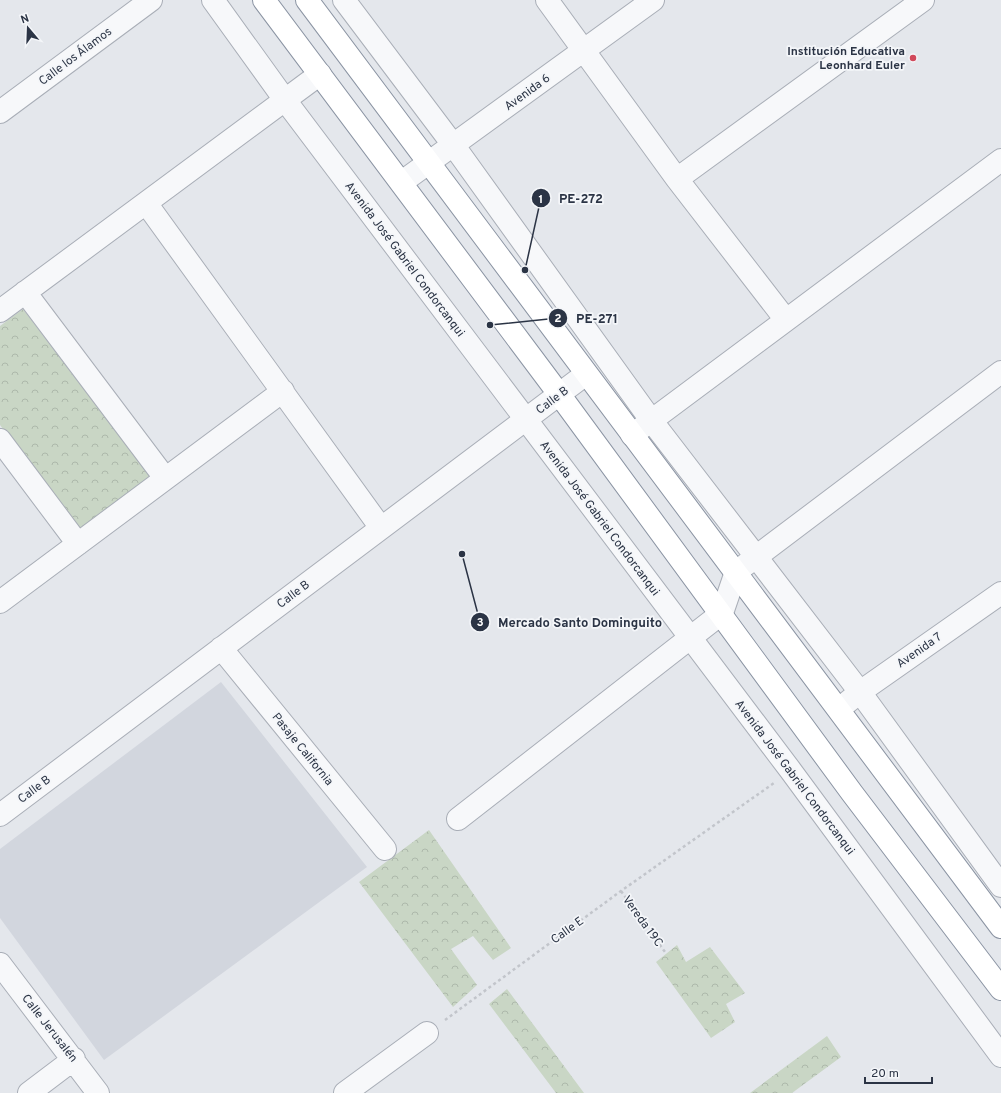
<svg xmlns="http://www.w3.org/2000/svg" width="1001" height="1093" viewBox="0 0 1001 1093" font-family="Overpass,sans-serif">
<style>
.built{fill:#d2d6de}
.forest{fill:url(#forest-crowns)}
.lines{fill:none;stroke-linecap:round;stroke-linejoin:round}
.minor-casing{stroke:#a9aeb7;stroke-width:24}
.tertiary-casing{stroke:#a9aeb7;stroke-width:24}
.trunk-casing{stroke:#8b94a3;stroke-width:24}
.path{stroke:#c2c5cb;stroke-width:2.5;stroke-dasharray:3 3;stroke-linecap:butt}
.minor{stroke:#f7f8fa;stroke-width:22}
.tertiary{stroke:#f7f8fa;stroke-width:22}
.trunk{stroke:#fff;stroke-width:22}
.poi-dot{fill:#d1495b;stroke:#f4f6f9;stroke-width:1.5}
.labels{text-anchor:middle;stroke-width:3.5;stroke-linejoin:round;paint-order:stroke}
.poi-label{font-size:12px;font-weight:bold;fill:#2b3445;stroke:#f4f6f9;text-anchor:end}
.street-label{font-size:12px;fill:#2b3445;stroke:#f4f6f9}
.leader{fill:none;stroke:#2b3445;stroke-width:1.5}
.callout-dot{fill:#2b3445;stroke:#f4f6f9;stroke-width:1.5}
.mark-label{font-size:12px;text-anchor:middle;font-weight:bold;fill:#fff}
.callout-label{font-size:13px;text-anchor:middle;font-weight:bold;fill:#2b3445;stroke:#f4f6f9;stroke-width:3.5;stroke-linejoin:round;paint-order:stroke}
</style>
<defs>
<pattern id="forest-crowns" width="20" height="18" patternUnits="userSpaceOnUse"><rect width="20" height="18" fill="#c9d6c5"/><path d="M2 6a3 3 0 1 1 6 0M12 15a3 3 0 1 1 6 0" fill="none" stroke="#adb8ab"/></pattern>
</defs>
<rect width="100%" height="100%" fill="#e4e7ec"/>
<!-- built -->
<path class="built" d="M221,682L367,867L104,1060L0,918V849Z"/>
<!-- forest -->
<path class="forest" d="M23,309L152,479L81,531L0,425V326Z
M429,830L511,948L493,960L473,936L451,949L477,985L453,1007L359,882Z
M677,945L686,962L710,947L745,993L726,1004L735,1022L711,1038L656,962Z
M507,989L584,1093H556L489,1004Z
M827,1036L841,1057L792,1093H750Z"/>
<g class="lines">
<defs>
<path id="minor" d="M547,0L677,179L786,320
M0,112L151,0
M677,179L923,0
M402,182L653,0
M146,203L381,528
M25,292L165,478
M0,311L320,74
M632,435L1001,160
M0,440L78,544
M0,602L283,391
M221,648L385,849
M839,709L860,692L1001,593
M0,815L586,374
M458,819L722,613L736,572L1001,372
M0,964L98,1093
M29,1093L74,1059
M345,1093L427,1033"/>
<path id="tertiary" d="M213,0L285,100L791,771L1001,1056
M344,0L454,146L651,420L860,692L1001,886"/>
<path id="trunk" d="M264,0L559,394L852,793L1001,989
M307,0L1001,927"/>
</defs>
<!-- minor casing -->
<use href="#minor" class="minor-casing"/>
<!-- tertiary casing -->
<use href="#tertiary" class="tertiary-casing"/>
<!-- trunk casing -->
<use href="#trunk" class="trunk-casing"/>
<!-- path -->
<path class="path" d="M621,891L665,952
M445,1020L621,891L774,783"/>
<!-- minor -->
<use href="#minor" class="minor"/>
<!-- tertiary -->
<use href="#tertiary" class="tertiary"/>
<!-- trunk -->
<use href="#trunk" class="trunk"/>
</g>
<!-- markers -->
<circle class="poi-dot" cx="913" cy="58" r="4"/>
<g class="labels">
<!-- poi labels -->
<g class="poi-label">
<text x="905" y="55">Institución Educativa<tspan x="905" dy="14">Leonhard Euler</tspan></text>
</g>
<!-- street labels -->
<g class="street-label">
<text transform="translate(75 56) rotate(-37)" y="4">Calle los Álamos</text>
<text transform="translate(527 92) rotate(-36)" y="4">Avenida 6</text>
<text transform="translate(405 259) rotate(53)" y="4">Avenida José Gabriel Condorcanqui</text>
<text transform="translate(552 400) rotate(-37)" y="4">Calle B</text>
<text transform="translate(600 518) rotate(53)" y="4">Avenida José Gabriel Condorcanqui</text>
<text transform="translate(293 594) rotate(-37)" y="4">Calle B</text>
<text transform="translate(919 650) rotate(-35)" y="4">Avenida 7</text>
<text transform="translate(303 749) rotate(51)" y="4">Pasaje California</text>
<text transform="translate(795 777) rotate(53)" y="4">Avenida José Gabriel Condorcanqui</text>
<text transform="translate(34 789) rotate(-37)" y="4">Calle B</text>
<text transform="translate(643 921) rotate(54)" y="4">Vereda 19C</text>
<text transform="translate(567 930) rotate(-36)" y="4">Calle E</text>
<text transform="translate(50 1028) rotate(52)" y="4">Calle Jerusalén</text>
</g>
</g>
<!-- callouts -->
<path class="leader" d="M525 270L541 198M490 325L558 318M462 554L480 622"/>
<g class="callout-dot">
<circle cx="525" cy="270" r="4"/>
<circle cx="490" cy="325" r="4"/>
<circle cx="462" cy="554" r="4"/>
<circle cx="541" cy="198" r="10"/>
<circle cx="558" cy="318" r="10"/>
<circle cx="480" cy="622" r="10"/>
</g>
<g class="mark-label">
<text x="541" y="203">1</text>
<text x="558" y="322">2</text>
<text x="480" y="626">3</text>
</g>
<g class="callout-label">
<text x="581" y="203">PE-272</text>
<text x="597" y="323">PE-271</text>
<text x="580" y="627">Mercado Santo Dominguito</text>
</g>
<!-- north arrow -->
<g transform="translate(28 28) rotate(341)" stroke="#f4f6f9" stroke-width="3" paint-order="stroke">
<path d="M0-3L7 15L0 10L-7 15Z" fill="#2b3445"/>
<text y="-6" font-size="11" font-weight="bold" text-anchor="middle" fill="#2b3445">N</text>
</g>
<!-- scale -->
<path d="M865 1077v6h67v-6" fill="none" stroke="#2b3445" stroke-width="2"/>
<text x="871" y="1077" font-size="12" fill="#2b3445" stroke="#f4f6f9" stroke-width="3" paint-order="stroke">20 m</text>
</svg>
